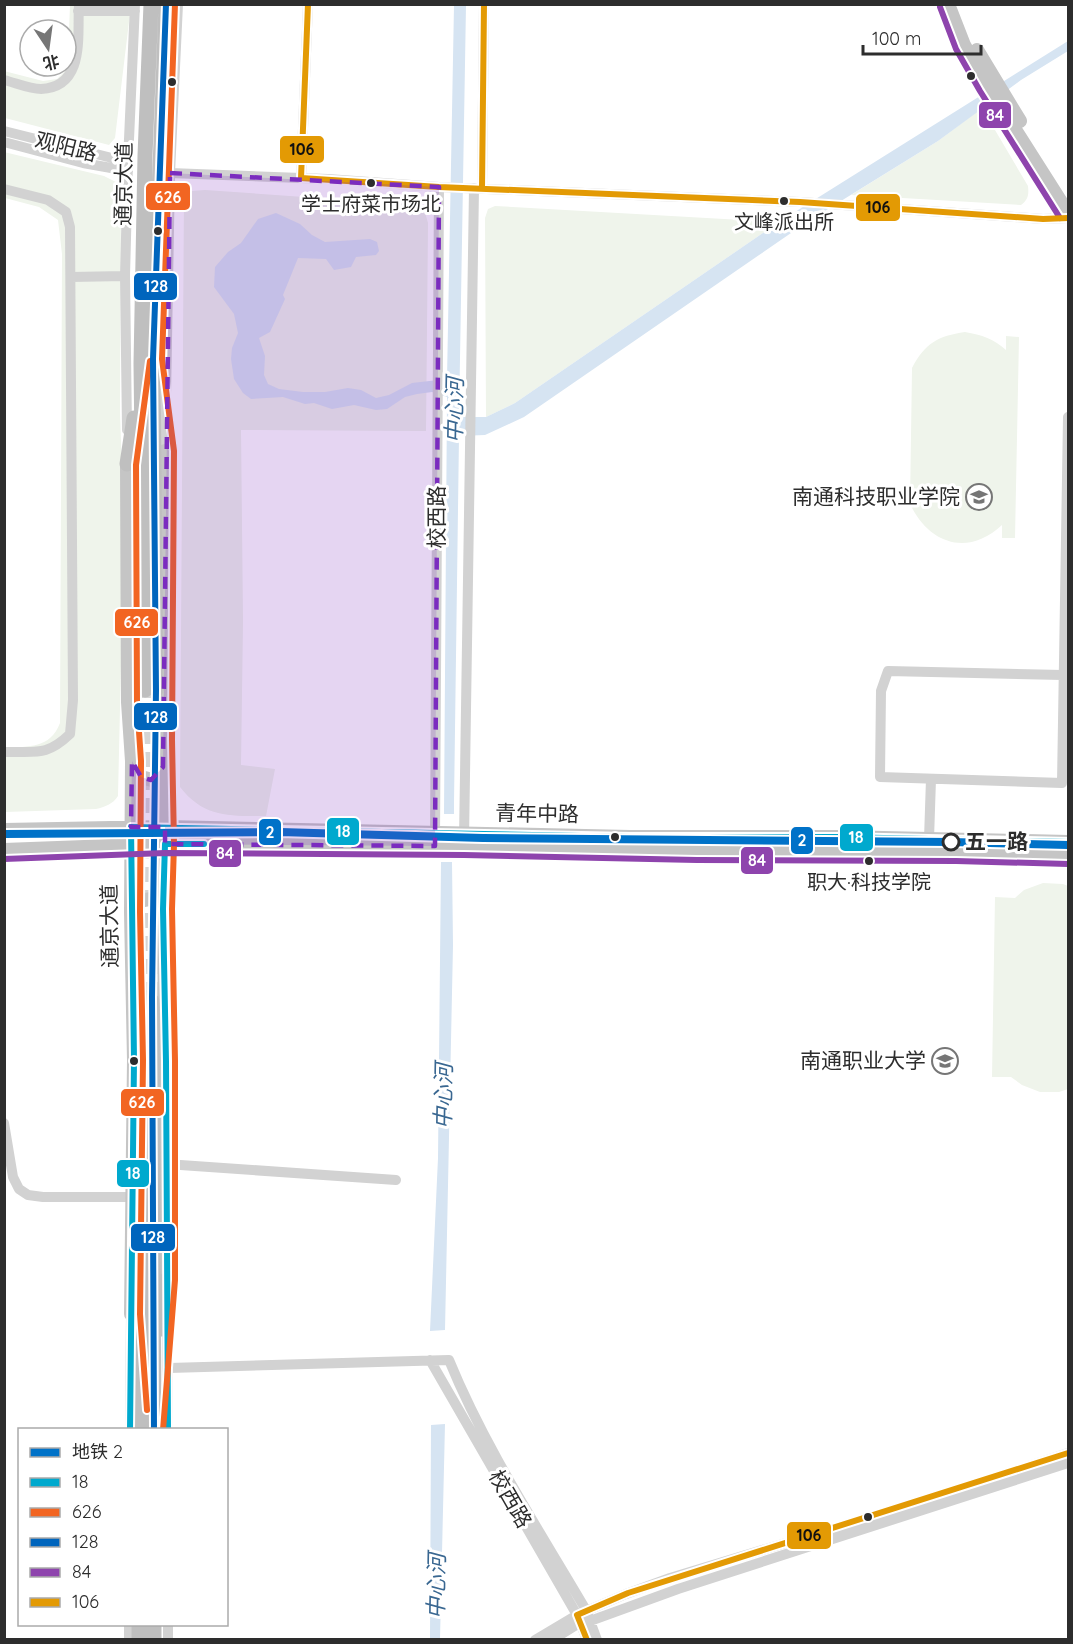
<svg xmlns="http://www.w3.org/2000/svg" width="1073" height="1644" viewBox="0 0 1073 1644" font-family="Quicksand,'Noto Sans SC',sans-serif">
<style>
.green{fill:#eff4eb}
.water{fill:#d6e4f2}
.lines{fill:none;stroke-linecap:round;stroke-linejoin:round}
.highway-tunnel{stroke:#d5d5d5;stroke-width:15;stroke-dasharray:15 8;stroke-linecap:butt}
.minor{stroke:#d2d2d2;stroke-width:10}
.major{stroke:#c5c5c5;stroke-width:14}
.highway{stroke:#bfbfbf;stroke-width:15}
.bus-1-casing{stroke:#fff;stroke-width:10}
.bus-2-casing{stroke:#fff;stroke-width:10}
.bus-3-casing{stroke:#fff;stroke-width:10}
.bus-4-casing{stroke:#fff;stroke-width:10}
.bus-5-casing{stroke:#fff;stroke-width:10}
.bus-1{stroke:#00a9ce;stroke-width:6}
.bus-2{stroke:#f26522;stroke-width:6}
.bus-3{stroke:#0065bd;stroke-width:6}
.bus-4{stroke:#8e44ad;stroke-width:6}
.bus-5{stroke:#e39a04;stroke-width:6}
.metro-1-casing{stroke:#fff;stroke-width:12}
.metro-1{stroke:#0072c8;stroke-width:8}
.marked{fill:#7b2cbf;fill-opacity:0.2;stroke:#7b2cbf;stroke-width:4.5;stroke-dasharray:12 8;stroke-linejoin:round}
.bus-dot{fill:#2d2d2d;stroke:#fff;stroke-width:2}
.stop-dot{fill:#fff;stroke:#2d2d2d;stroke-width:3}
.labels{text-anchor:middle;stroke-width:6;stroke-linejoin:round;paint-order:stroke}
.bus-label{font-size:20px;fill:#2d2d2d;stroke:#fff}
.street-label{font-size:21px;fill:#2d2d2d;stroke:#fff}
.poi-label{font-size:21px;fill:#2d2d2d;stroke:#fff;text-anchor:end}
.stop-label{font-size:21px;font-weight:bold;fill:#2d2d2d;stroke:#fff;text-anchor:start}
.water-label{font-size:22px;font-style:italic;fill:#396791;stroke:#fff}
.line-badge{stroke:#fff;stroke-width:2}
.badge-label{font-size:16px;text-anchor:middle;font-weight:bold;fill:#fff}
.pale-badge-label{font-size:16px;text-anchor:middle;font-weight:bold;fill:#111}
</style>
<rect width="100%" height="100%" fill="#fff"/>
<!-- green -->
<path class="green" d="M70,5H131L115,138L109,145L5,118L4,71L43,81L57,79L66,70L68,55Z
M982,108L1028,186C1029,195 1028,200 1021,205L851,195L938,141Z
M4,152L104,176L116,182L121,194L120,412L124,532L118,796C113,804 105,807 96,809L5,812V748C29,746 50,749 60,723L62,254L58,220L39,207L5,198Z
M205,190L417,205L424,209L428,223L426,431L241,430L243,621L241,765L275,769L266,816C230,816 204,818 180,787L184,198L192,191Z
M495,206L779,222L515,403L486,417L485,218L488,209Z
M965,332C982,335 994,339 1006,350V336L1019,337L1015,538H1002V525C968,557 929,544 910,504L912,368C925,343 938,336 965,332Z
M1043,883L1063,884L1068,886V1089L1059,1092H1040L1022,1085L1011,1077H992L995,897L1015,898L1024,890Z"/>
<!-- water -->
<path class="water" d="M454,5H466L459,417H486L515,403L779,222L1068,41V51L1021,80L938,141L807,222L524,417L485,435L459,436L454,803V814H444L447,397L432,392L417,394L405,397L387,409L376,410L354,405L332,409L314,403L305,404L283,397L251,399L243,393L234,379L231,359L232,348L238,333L234,314L214,287L215,267L228,252L241,243L258,219L276,213L300,224L312,235L325,242L370,239L377,242L379,251L376,255L356,257L351,267L334,270L326,259L298,258L283,295L285,299L270,332L259,338L265,356L264,375L268,384L279,389L303,392H325L348,388L361,390L376,398L389,395L412,383L447,379Z
M441,862H452L453,945L445,1330L430,1331L438,1158Z
M445,1424L440,1639H430L431,1425Z"/>
<g class="lines">
<!-- highway-tunnel -->
<path class="highway-tunnel" d="M142,951L145,690
M152,997L156,690"/>
<!-- minor -->
<path class="minor" d="M78,11H135
M4,80C16,83 30,89 41,89C86,87 77,35 79,4
M4,131L128,162
M4,142L83,163L128,171
M170,173L328,179L439,187L800,202L1043,219L1068,218
M301,178L308,4
M482,188L484,4
M4,189L48,200L66,212L70,227L73,700L70,734C46,757 36,751 4,752
M71,277L125,276
M127,430L125,276L128,162L135,4
M165,451L170,173L178,4
M1063,675L888,671L881,691L880,777L1062,783L1068,417
M929,839L931,779
M435,840L439,187
M464,840L474,188
M4,1123L13,1177L19,1189L28,1195L43,1197H132
M166,1164L396,1180
M167,1322L168,1430
M430,1360L577,1615L587,1640
M169,1368L449,1360C485,1448 538,1528 586,1610L597,1640
M130,1430L131,1314
M168,1624V1640
M129,1640V1624
M535,1640L577,1615L626,1594L670,1578L921,1502L1068,1453
M552,1640L581,1622L590,1621L678,1589L1068,1463"/>
<!-- major -->
<path class="major" d="M948,4L964,45L988,87L1068,213
M977,50L1020,121
M165,451L163,740L165,844L163,909L166,1061V1280
M127,464L128,702L132,761L131,912L134,1060L131,1314
M133,763L141,777L152,780L159,776L163,767
M4,830L165,827L630,837H839L1068,842
M4,850L165,844L464,846L697,851L956,852L1068,855
M131,912L140,901L150,899L159,902L163,909"/>
<!-- highway -->
<path class="highway" d="M127,464L134,418
M145,690L141,364L145,156L151,4
M156,690L153,359L166,4
M152,1001L154,1430
M162,1329L166,1280
M139,1430L142,996
M154,1624V1640
M139,1640V1624"/>
<defs>
<path id="bus-1" d="M130,1430L134,1060L131,827L630,837H839L1068,842
M168,1430L166,1061L163,909L165,844H204"/>
<path id="bus-2" d="M147,1410L140,1314L143,1060L140,912L141,761L137,702L136,465L150,361
M163,1430L175,1280V1061L172,909L174,844L172,740L174,451L162,359L175,4"/>
<path id="bus-3" d="M154,1430L152,997L156,690L153,359L166,4"/>
<path id="bus-4" d="M940,7L956,49L980,91L1060,218
M4,859L165,853L464,855L697,860L956,861L1068,864"/>
<path id="bus-5" d="M308,4L301,178L439,187L800,202L1043,219L1068,218
M482,188L484,4
M587,1640L577,1615L628,1593L1068,1453"/>
</defs>
<!-- bus-1 casing -->
<use href="#bus-1" class="bus-1-casing"/>
<!-- bus-2 casing -->
<use href="#bus-2" class="bus-2-casing"/>
<!-- bus-3 casing -->
<use href="#bus-3" class="bus-3-casing"/>
<!-- bus-4 casing -->
<use href="#bus-4" class="bus-4-casing"/>
<!-- bus-5 casing -->
<use href="#bus-5" class="bus-5-casing"/>
<!-- bus-1 -->
<use href="#bus-1" class="bus-1"/>
<!-- bus-2 -->
<use href="#bus-2" class="bus-2"/>
<!-- bus-3 -->
<use href="#bus-3" class="bus-3"/>
<!-- bus-4 -->
<use href="#bus-4" class="bus-4"/>
<!-- bus-5 -->
<use href="#bus-5" class="bus-5"/>
<defs>
<path id="metro-1" d="M4,834L280,832L483,838L952,842L1068,845"/>
</defs>
<!-- metro-1 casing -->
<use href="#metro-1" class="metro-1-casing"/>
<!-- metro-1 -->
<use href="#metro-1" class="metro-1"/>
</g>
<!-- marked area -->
<path class="marked" d="M170,173L439,187L435,846L165,844V827H131L132,761L141,777L151,780L163,767Z"/>
<!-- icons -->
<defs>
<symbol id="university-ring" viewBox="-11 -11 22 22"><circle r="9.5" fill="#fff" stroke="#767676" stroke-width="1.5"/><path d="M0-5L7-2L0 1L-7-2ZM-4 1L0 2.5L4 1V4Q0 6-4 4Z" fill="#767676"/></symbol>
</defs>
<g fill-rule="evenodd">
<use href="#university-ring" x="964" y="482" width="30" height="30"/>
<use href="#university-ring" x="930" y="1046" width="30" height="30"/>
</g>
<!-- markers -->
<g class="bus-dot">
<circle cx="971" cy="76" r="5"/>
<circle cx="172" cy="82" r="5"/>
<circle cx="371" cy="183" r="5"/>
<circle cx="784" cy="201" r="5"/>
<circle cx="158" cy="231" r="5"/>
<circle cx="615" cy="837" r="5"/>
<circle cx="869" cy="861" r="5"/>
<circle cx="134" cy="1061" r="5"/>
<circle cx="868" cy="1517" r="5"/>
</g>
<circle class="stop-dot" cx="951" cy="842" r="8"/>
<g class="labels">
<!-- bus labels -->
<g class="bus-label">
<text x="371" y="211">学士府菜市场北</text>
<text x="784" y="229">文峰派出所</text>
<text x="869" y="889">职大·科技学院</text>
</g>
<!-- street labels -->
<g class="street-label">
<text transform="translate(66 147) rotate(14)" y="7">观阳路</text>
<text transform="translate(124 184) rotate(-89)" y="7">通京大道</text>
<text transform="translate(437 517) rotate(-90)" y="7">校西路</text>
<text transform="translate(537 814) rotate(1)" y="7">青年中路</text>
<text transform="translate(110 926) rotate(-91)" y="7">通京大道</text>
<text transform="translate(510 1499) rotate(60)" y="7">校西路</text>
</g>
<!-- poi labels -->
<g class="poi-label">
<text x="960" y="504">南通科技职业学院</text>
<text x="926" y="1068">南通职业大学</text>
</g>
<!-- stop labels -->
<g class="stop-label">
<text x="965" y="849">五一路</text>
</g>
<!-- water labels -->
<g class="water-label">
<text transform="translate(454 410) rotate(-89)" y="8">中心河</text>
<text transform="translate(443 1096) rotate(-89)" y="8">中心河</text>
<text transform="translate(436 1586) rotate(-89)" y="8">中心河</text>
</g>
</g>
<g class="line-badge">
<rect x="978" y="101" width="34" height="28" rx="6" fill="#8e44ad"/>
<rect x="279" y="135" width="46" height="29" rx="6" fill="#e39a04"/>
<rect x="145" y="182" width="46" height="29" rx="6" fill="#f26522"/>
<rect x="855" y="193" width="46" height="29" rx="6" fill="#e39a04"/>
<rect x="133" y="272" width="45" height="29" rx="6" fill="#0065bd"/>
<rect x="114" y="608" width="45" height="29" rx="6" fill="#f26522"/>
<rect x="133" y="702" width="45" height="29" rx="6" fill="#0065bd"/>
<rect x="326" y="817" width="34" height="29" rx="6" fill="#00a9ce"/>
<rect x="258" y="818" width="24" height="28" rx="6" fill="#0072c8"/>
<rect x="839" y="823" width="35" height="29" rx="6" fill="#00a9ce"/>
<rect x="790" y="826" width="24" height="29" rx="6" fill="#0072c8"/>
<rect x="208" y="839" width="34" height="29" rx="6" fill="#8e44ad"/>
<rect x="740" y="846" width="34" height="29" rx="6" fill="#8e44ad"/>
<rect x="120" y="1088" width="45" height="29" rx="6" fill="#f26522"/>
<rect x="116" y="1159" width="34" height="29" rx="6" fill="#00a9ce"/>
<rect x="130" y="1223" width="46" height="29" rx="6" fill="#0065bd"/>
<rect x="786" y="1521" width="46" height="29" rx="6" fill="#e39a04"/>
</g>
<g class="badge-label">
<text x="995" y="121">84</text>
<text x="168" y="203">626</text>
<text x="156" y="292">128</text>
<text x="137" y="628">626</text>
<text x="156" y="723">128</text>
<text x="343" y="837">18</text>
<text x="270" y="838">2</text>
<text x="856" y="843">18</text>
<text x="802" y="846">2</text>
<text x="225" y="859">84</text>
<text x="757" y="866">84</text>
<text x="142" y="1108">626</text>
<text x="133" y="1179">18</text>
<text x="153" y="1243">128</text>
</g>
<g class="pale-badge-label">
<text x="302" y="155">106</text>
<text x="878" y="213">106</text>
<text x="809" y="1541">106</text>
</g>
<!-- border -->
<rect width="1073" height="1644" fill="none" stroke="#2d2d2d" stroke-width="12"/>
<!-- legend -->
<rect x="18" y="1428" width="210" height="198" fill="#ffffff" stroke="#ababab" stroke-width="1.5"/>
<rect x="30" y="1448" width="30" height="9" fill="#0072c8" stroke="#ababab" stroke-width="1.5"/>
<text x="72" y="1458" font-size="18" fill="#2d2d2d">地铁 2</text>
<rect x="30" y="1478" width="30" height="9" fill="#00a9ce" stroke="#ababab" stroke-width="1.5"/>
<text x="72" y="1488" font-size="18" fill="#2d2d2d">18</text>
<rect x="30" y="1508" width="30" height="9" fill="#f26522" stroke="#ababab" stroke-width="1.5"/>
<text x="72" y="1518" font-size="18" fill="#2d2d2d">626</text>
<rect x="30" y="1538" width="30" height="9" fill="#0065bd" stroke="#ababab" stroke-width="1.5"/>
<text x="72" y="1548" font-size="18" fill="#2d2d2d">128</text>
<rect x="30" y="1568" width="30" height="9" fill="#8e44ad" stroke="#ababab" stroke-width="1.5"/>
<text x="72" y="1578" font-size="18" fill="#2d2d2d">84</text>
<rect x="30" y="1598" width="30" height="9" fill="#e39a04" stroke="#ababab" stroke-width="1.5"/>
<text x="72" y="1608" font-size="18" fill="#2d2d2d">106</text>
<!-- north arrow -->
<g transform="translate(48 48) rotate(167)"><circle r="28" fill="#ffffff" stroke="#ababab" stroke-width="1.5"/>
<path d="M0-4.5L10 22L0 15L-10 22Z" fill="#767676"/>
<text y="-9" font-size="16" font-weight="bold" text-anchor="middle" fill="#2d2d2d">北</text>
</g>
<!-- scale -->
<path d="M863 45v9h118v-9" fill="none" stroke="#2d2d2d" stroke-width="3"/>
<text x="872" y="45" font-size="18" fill="#2d2d2d" stroke="#ffffff" stroke-width="4.5" paint-order="stroke">100 m</text>
</svg>
